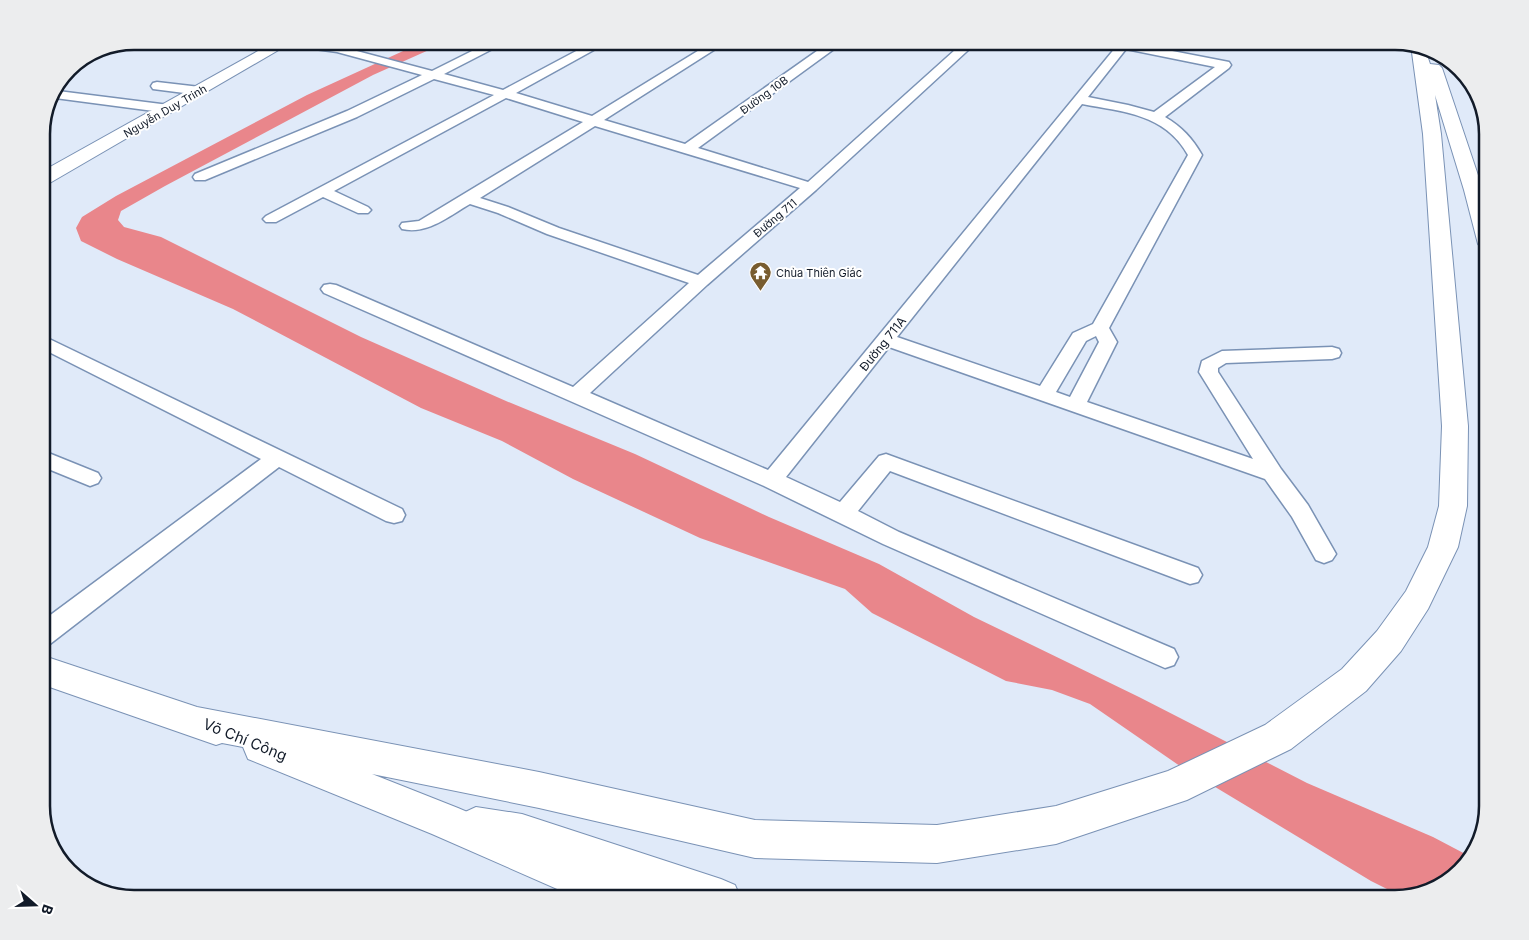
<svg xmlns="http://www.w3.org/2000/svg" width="1529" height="940" viewBox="0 0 1529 940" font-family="Inter,sans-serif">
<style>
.water{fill:#e9868b}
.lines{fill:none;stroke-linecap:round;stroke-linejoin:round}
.minor-casing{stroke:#7a92b5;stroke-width:3}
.major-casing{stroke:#7a92b5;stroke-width:2}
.highway-casing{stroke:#7a92b5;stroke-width:2}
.minor{fill:#fff;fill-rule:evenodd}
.major{fill:#fff;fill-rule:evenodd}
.highway{fill:#fff;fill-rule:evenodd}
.labels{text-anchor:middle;stroke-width:4;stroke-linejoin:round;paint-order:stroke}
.far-street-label{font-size:11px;fill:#121b29;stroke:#fff}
.far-poi-label{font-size:11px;fill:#121b29;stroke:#fff;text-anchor:start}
.street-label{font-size:12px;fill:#121b29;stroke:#fff}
.near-street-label{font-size:15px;fill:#121b29;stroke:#fff}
.rim{fill:none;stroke:#121b29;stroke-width:2.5}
</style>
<rect width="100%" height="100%" fill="#e0eaf9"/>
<!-- water -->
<path class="water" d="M425,41H449L373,75L165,186L121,211L118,220L124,227L161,237L361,337L506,401L635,454L769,517L879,564L974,617L1139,697L1307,783L1433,837L1471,857L1442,886L1403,897L1371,881L1177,764L1090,704L1052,690L1006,681L872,613L845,589L700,538L573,479L502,441L421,408L233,309L117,259L81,241L76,228L82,217L116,196L307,95Z"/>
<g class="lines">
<defs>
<path id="minor" d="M305,41L338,46L432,71L492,41H508L444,74L503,90L595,41H610L516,93L592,116L714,41H728L604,120L685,144L831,41H845L698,148L808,182L965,41H978L816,190L707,285L590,393L768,470L1116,47L1099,43L1097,41H1133L1131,43L1229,62L1231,65L1229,68L1165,117C1182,127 1192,138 1202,155L1109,328L1117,342L1087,402L1253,459L1199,372L1202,361L1222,351L1332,347L1339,349L1341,353L1339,357L1332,359L1226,363L1218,368V372L1281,469L1308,505L1336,554L1332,560L1324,563L1316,560L1292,517L1265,479L889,347L786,477L840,502L879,456L886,454L1198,568L1202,575L1198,582L1190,584L890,471L858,511L899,532L1174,649L1178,657L1174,665L1165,668L883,544L764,486L324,293L321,289L324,285L330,284L336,285L573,387L689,283L547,234L498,213L470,204C449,216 427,235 402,229L400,226L402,223L419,221L583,122L506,98L334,191L368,207L371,210L368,213H358L323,197L276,222H266L263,219L266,216L494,95L434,79L357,117L205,180H195L193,177L195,174L347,111L422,75L337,52L285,45L279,42ZM1126,49L1215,67L1154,112L1128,105L1088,97ZM1082,104C1124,112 1165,114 1188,155L1093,324L1073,333L1040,386L897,337ZM595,126L800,188L698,275L559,228L508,207L480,198ZM1096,336L1099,342L1070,397L1056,392L1086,341Z
M157,82L200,87L206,91L200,95L153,89L151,86L153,83Z
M58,91L169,105L175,109L169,113L55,98Z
M41,335L402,509L405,515L402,521L394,523L386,521L279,467L50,644L41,646V622L261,459L41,348Z
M41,450L98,473L101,478L98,483L90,486L41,466Z"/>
<path id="major" d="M276,41H294L48,184L41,186V172Z
M476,807L522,814L721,879L735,885L741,899H660L522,852L476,845L463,839L457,826L463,813Z"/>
<path id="highway" d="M1411,45L1425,49L1430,64L1439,65L1442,68L1488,205V250L1481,248L1478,244L1464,190L1435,95L1441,134L1468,426L1467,506L1458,547L1428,609L1401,651L1366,691L1291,749L1187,800L1056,844L937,863L755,858L539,808L372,774L458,808L563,853L648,885L654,899H580L432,834L248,759L243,747L222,743L216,745L41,684V655L197,707L539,772L755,820L937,825L1056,806L1168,771L1265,725L1342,669L1377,631L1406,591L1428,547L1439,506L1442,426L1423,134Z"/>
</defs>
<!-- minor casing -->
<use href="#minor" class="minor-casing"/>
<!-- major casing -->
<use href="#major" class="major-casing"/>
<!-- highway casing -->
<use href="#highway" class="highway-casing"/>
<!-- minor -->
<use href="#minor" class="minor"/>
<!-- major -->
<use href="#major" class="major"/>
<!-- highway -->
<use href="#highway" class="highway"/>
</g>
<!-- icons -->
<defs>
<symbol id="temple-pin" viewBox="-11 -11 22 30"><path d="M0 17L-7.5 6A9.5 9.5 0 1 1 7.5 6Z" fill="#785c2f" stroke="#fff"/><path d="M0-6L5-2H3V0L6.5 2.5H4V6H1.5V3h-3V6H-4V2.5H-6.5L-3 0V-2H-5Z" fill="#fff"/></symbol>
</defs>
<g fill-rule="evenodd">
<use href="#temple-pin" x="748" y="260" width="25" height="34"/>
</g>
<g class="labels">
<!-- far-street labels -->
<g class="far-street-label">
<text transform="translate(764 95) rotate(-36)" y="4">Đường 10B</text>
<text transform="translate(165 111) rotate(-30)" y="4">Nguyễn Duy Trinh</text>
<text transform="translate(775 218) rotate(-40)" y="4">Đường 711</text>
</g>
<!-- far-poi labels -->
<g class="far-poi-label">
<text x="776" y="277">Chùa Thiên Giác</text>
</g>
<!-- street labels -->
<g class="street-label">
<text transform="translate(883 344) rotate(-51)" y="4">Đường 711A</text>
</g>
<!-- near-street labels -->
<g class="near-street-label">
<text transform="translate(245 740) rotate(22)" y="5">Võ Chí Công</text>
</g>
</g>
<!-- crop -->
<path d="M0 0H1529V940H0ZM134 50H1395A84 84 0 0 1 1479 134V806A84 84 0 0 1 1395 890H134A84 84 0 0 1 50 806V134A84 84 0 0 1 134 50Z" fill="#ecedee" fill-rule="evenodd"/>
<path class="rim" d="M134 50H1395A84 84 0 0 1 1479 134V806A84 84 0 0 1 1395 890H134A84 84 0 0 1 50 806V134A84 84 0 0 1 134 50Z"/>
<!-- north arrow -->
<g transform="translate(35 905) rotate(110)" stroke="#ffffff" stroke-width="4" paint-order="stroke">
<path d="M0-4L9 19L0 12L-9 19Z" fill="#121b29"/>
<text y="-8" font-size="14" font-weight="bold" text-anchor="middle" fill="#121b29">B</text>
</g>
</svg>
